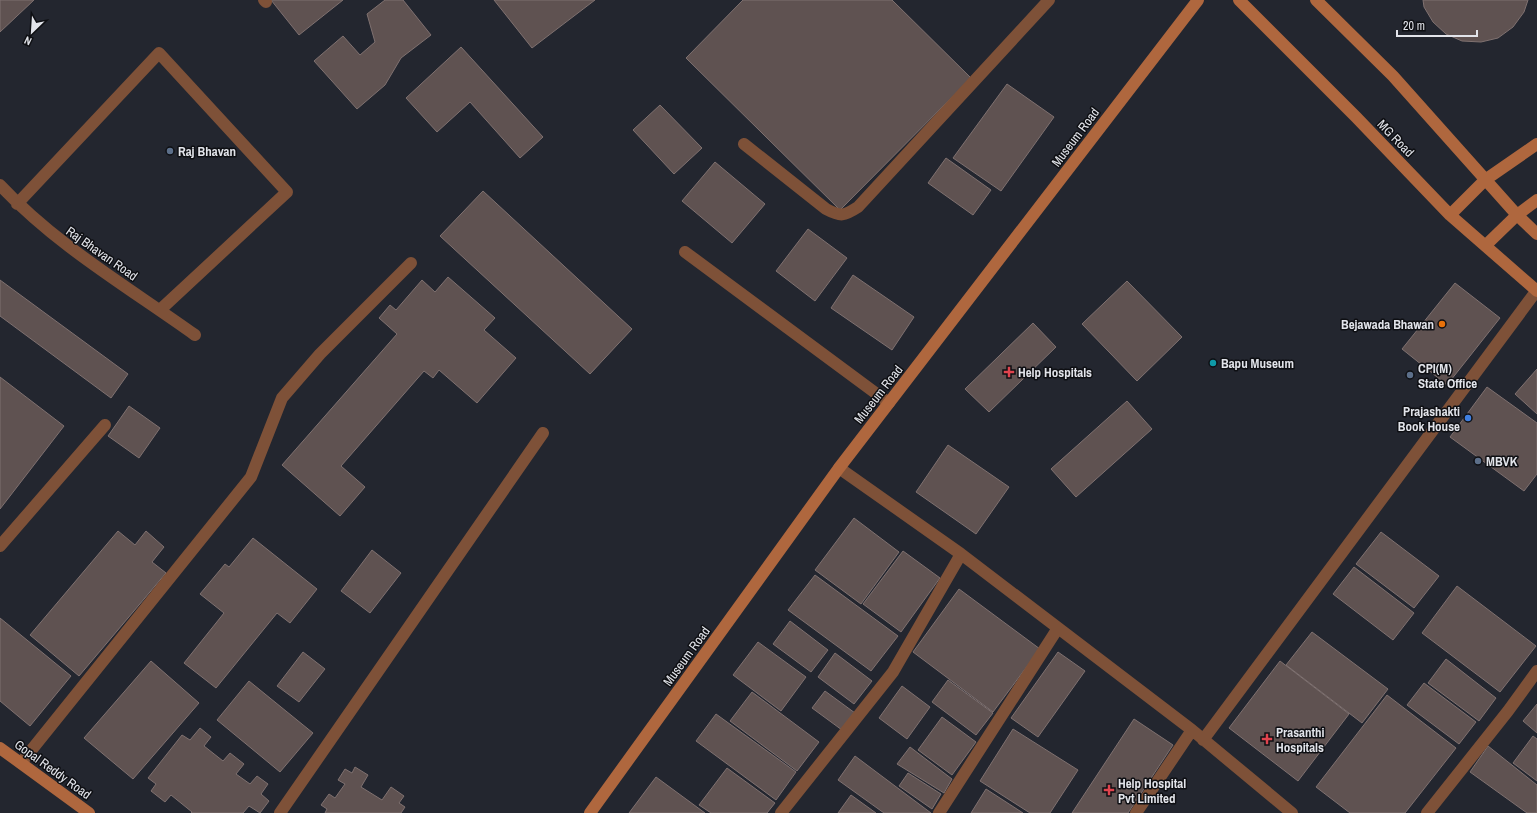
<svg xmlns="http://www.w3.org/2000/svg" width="1537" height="813" viewBox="0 0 1537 813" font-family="'Archivo Narrow',sans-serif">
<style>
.building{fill:#5f5251;stroke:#7f7170}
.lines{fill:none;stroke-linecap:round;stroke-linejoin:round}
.lane{stroke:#7e5138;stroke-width:12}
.street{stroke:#7e5138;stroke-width:12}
.secondary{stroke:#af673e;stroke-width:12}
.service-dot{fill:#5c6f8a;stroke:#0e0f13;stroke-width:1.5}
.food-dot{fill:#e8710a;stroke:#0e0f13;stroke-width:1.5}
.culture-dot{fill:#0f9aa8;stroke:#0e0f13;stroke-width:1.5}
.health-dot{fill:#e0444e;stroke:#0e0f13;stroke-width:1.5}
.shop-dot{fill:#3f7fe0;stroke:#0e0f13;stroke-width:1.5}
.labels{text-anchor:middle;stroke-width:3;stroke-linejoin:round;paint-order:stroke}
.street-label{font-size:13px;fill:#e2e4ea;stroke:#0e0f13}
.poi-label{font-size:13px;font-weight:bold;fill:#e2e4ea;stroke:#0e0f13;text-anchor:start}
</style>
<rect width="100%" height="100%" fill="#23262f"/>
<!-- building -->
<path class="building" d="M0,0H34L0,32Z
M271,0H343L299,35Z
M385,0H403L431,35L401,58L385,85L357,109L314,61L343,36L360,55L375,42L367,14Z
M494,0H595L532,48Z
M743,0H892L971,78L840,210L686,58Z
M1423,0H1528L1524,12L1513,27L1498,38L1481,42L1462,41L1446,34L1433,22L1424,7Z
M461,47L543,137L520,158L470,102L437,132L406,98Z
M1007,84L1054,117L1001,191L953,158Z
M660,105L702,148L674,174L633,130Z
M946,158L991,190L973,215L928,183Z
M715,162L765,204L732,243L682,201Z
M483,191L632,329L590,374L440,236Z
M808,229L847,258L815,301L776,271Z
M853,275L914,317L892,350L831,308Z
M448,277L495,318L484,330L516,358L477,403L439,370L433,378L424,371L341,466L365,487L340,516L282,465L397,334L379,318L390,305L396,310L422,280L435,292Z
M0,280L128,374L111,398L0,316Z
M1127,281L1182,337L1137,381L1082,324Z
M1455,283L1500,318L1447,385L1402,349Z
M1033,323L1056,347L989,412L965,389Z
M1537,369V414L1515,394Z
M0,377L64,426L0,509Z
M1487,387L1537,423V474L1524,491L1450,437Z
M1127,401L1152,429L1076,497L1051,469Z
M129,406L160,428L139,458L108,436Z
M948,445L1009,487L976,534L916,492Z
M854,518L899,552L861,604L815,570Z
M118,531L135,545L146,531L164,547L152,562L166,573L79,676L30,635Z
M1381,532L1439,576L1414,608L1356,564Z
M253,538L317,589L290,623L277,613L216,688L184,663L224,613L200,594L225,564L229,567Z
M372,550L401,573L370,613L341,591Z
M903,551L940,578L901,632L863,604Z
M1354,567L1414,613L1393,640L1333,594Z
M815,575L898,636L871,671L788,610Z
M1457,586L1536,646L1500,692L1422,633Z
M959,589L1040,649L993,712L913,652Z
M0,618L71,676L30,726L0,701Z
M790,621L828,650L811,672L773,644Z
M1312,632L1388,689L1362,723L1286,665Z
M758,642L806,677L781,711L733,675Z
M303,652L325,669L299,702L277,686Z
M1058,652L1085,671L1038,737L1011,718Z
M835,653L872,681L854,704L818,677Z
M1446,659L1496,698L1479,721L1428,683Z
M151,661L199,703L133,779L84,738Z
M1280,661L1349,714L1298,781L1229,728Z
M948,680L993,713L976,735L932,702Z
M249,681L313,733L280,772L217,720Z
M1424,683L1476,722L1459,744L1407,705Z
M902,686L930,707L907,739L879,718Z
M825,691L855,713L842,730L812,708Z
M752,692L819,742L797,771L730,721Z
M1387,695L1456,748L1405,813H1350L1316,787Z
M1537,704V733L1523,721Z
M716,714L796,772L776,800L696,741Z
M942,717L976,742L952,775L918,750Z
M1134,719L1173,745L1128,813H1072Z
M200,728L211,737L204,746L223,761L230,753L244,764L236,774L250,784L257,776L268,784L261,794L269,801L260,813L249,806L243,813H191L192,812L171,795L165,802L151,791L156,784L148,778L182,735L190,740Z
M1013,729L1078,770L1050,813H1030L980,781Z
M1533,736L1537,739V781L1513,763Z
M1488,746L1537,785V813H1527L1470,772Z
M910,747L952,779L944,793L897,764Z
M855,756L931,813H884L838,780Z
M355,767L368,775L361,787L382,800L391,787L404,796L399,803L405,807L401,813H325L327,809L321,805L329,794L335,798L345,784L338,780L345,769L352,773Z
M727,768L775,803L767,813H711L699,805Z
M908,773L941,794L932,809L899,786Z
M656,777L705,813H629Z
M986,789L1023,813H971Z
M851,795L876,813H838Z"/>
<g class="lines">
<!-- lane -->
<path class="lane" d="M264,0L266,2
M744,144L826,209C841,217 844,216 858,207L1049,0
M0,185C56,245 128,287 195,335
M17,204L159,53L287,192L160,310
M685,252L889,403
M0,546L105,425
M21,763L251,477L282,398L320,354L411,263"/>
<!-- street -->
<path class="street" d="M839,468L961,554L1192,730L1292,813
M1203,740L1537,290
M280,813L543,433
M781,813L893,672L961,554
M939,813L1058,628
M1136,813L1192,730
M1427,813L1508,711L1537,671"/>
<!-- secondary -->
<path class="secondary" d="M1239,0L1356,117L1450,215L1537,291
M1316,0L1393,76L1517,215L1537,234
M1450,215L1485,180L1537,144
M1486,245L1517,215L1537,200
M0,748L89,813
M590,813L839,468L1198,0"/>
</g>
<!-- markers -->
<g class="service-dot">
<circle cx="170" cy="151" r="4"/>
<circle cx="1410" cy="375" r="4"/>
<circle cx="1478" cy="461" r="4"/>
</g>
<circle class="food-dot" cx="1442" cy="324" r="4"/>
<circle class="culture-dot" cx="1213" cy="363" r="4"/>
<g class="health-dot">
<path d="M1007 366h4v4h4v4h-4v4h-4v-4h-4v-4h4z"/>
<path d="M1265 733h4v4h4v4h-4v4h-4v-4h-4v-4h4z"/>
<path d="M1107 784h4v4h4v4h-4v4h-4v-4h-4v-4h4z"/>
</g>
<circle class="shop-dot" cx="1468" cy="418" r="4"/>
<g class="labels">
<!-- street labels -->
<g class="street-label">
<text transform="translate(1075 137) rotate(-53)" y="5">Museum Road</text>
<text transform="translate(1396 138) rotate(46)" y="5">MG Road</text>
<text transform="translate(102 253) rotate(35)" y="5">Raj Bhavan Road</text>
<text transform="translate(878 394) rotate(-52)" y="5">Museum Road</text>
<text transform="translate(686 656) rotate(-54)" y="5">Museum Road</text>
<text transform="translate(53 769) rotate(36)" y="5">Gopal Reddy Road</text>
</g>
<!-- poi labels -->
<g class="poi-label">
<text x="178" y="156">Raj Bhavan</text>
<text x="1434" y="329" text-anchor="end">Bejawada Bhawan</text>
<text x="1221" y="368">Bapu Museum</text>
<text x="1418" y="373">CPI(M)<tspan x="1418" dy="15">State Office</tspan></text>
<text x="1018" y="377">Help Hospitals</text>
<text x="1460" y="416" text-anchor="end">Prajashakti<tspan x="1460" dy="15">Book House</tspan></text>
<text x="1486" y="466">MBVK</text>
<text x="1276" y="737">Prasanthi<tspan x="1276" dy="15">Hospitals</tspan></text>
<text x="1118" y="788">Help Hospital<tspan x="1118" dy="15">Pvt Limited</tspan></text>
</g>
</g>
<!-- north arrow -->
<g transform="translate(32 32) rotate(205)" stroke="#0e0f13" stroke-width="3" paint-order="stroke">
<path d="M0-3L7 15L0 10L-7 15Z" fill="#e2e4ea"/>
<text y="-6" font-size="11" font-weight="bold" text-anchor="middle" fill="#e2e4ea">N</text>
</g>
<!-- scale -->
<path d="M1397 30v6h80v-6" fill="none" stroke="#e2e4ea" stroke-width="2"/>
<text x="1403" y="30" font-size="12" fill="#e2e4ea" stroke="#0e0f13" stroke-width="3" paint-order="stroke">20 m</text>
</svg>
